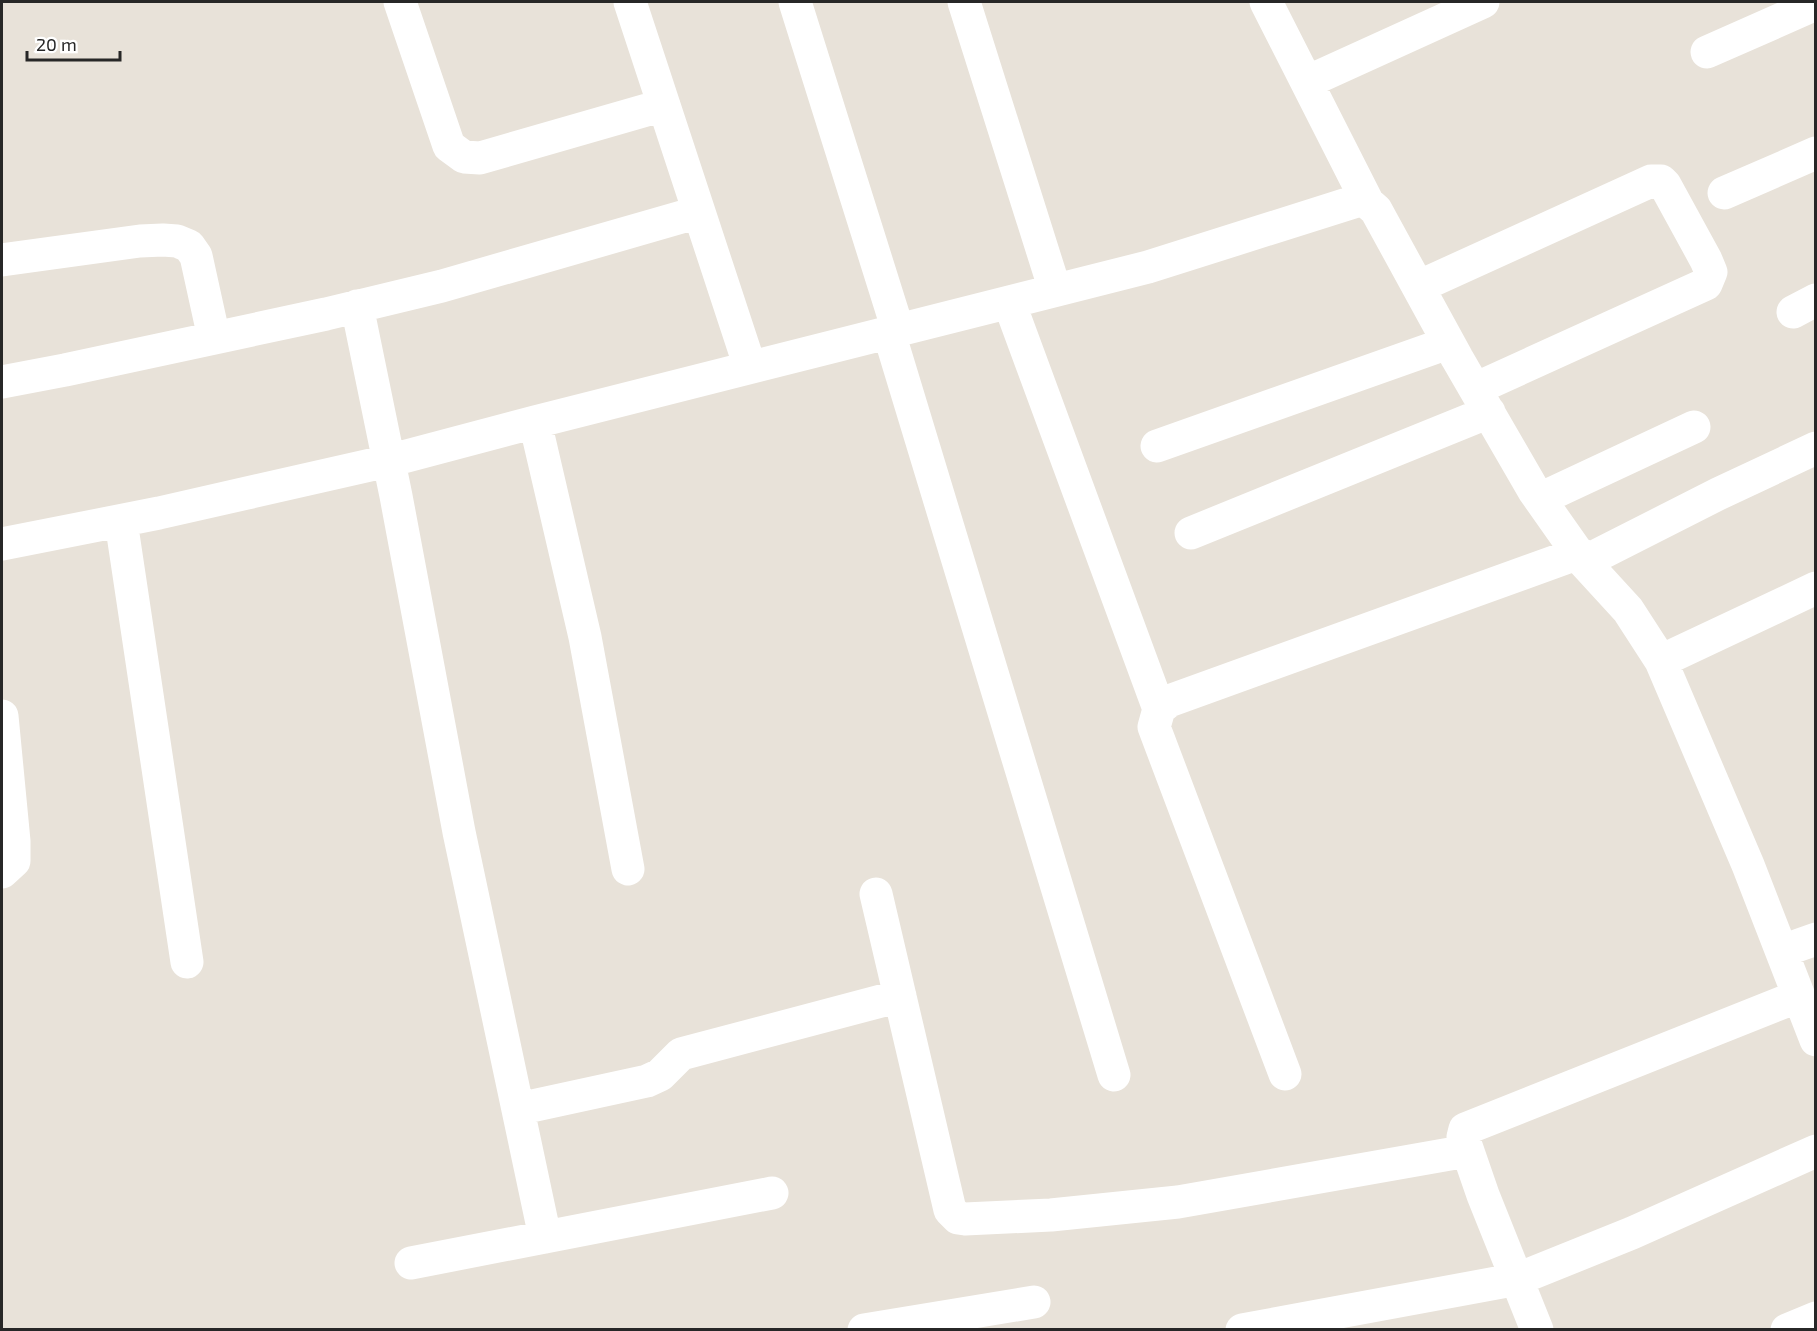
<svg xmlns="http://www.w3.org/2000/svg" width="1817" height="1331" viewBox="0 0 1817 1331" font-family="'Exo 2',sans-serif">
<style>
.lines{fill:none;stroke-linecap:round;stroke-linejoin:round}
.minor{stroke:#fff;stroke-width:33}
</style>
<rect width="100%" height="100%" fill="#e8e2d9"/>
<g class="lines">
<!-- minor -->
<path class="minor" d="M400,2L449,146L464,157L480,158L664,105
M630,2L750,367
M795,2L898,330
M964,2L1055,290
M1266,2L1368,203
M1707,52L1816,4
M1307,82L1483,2
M1724,193L1816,153
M2,260L140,241L163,240L177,241L189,246L196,256L214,338
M1418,287L1651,181H1661L1665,185L1706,260L1711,272L1706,284L1475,389
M1009,302L1159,709
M357,306L396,496L459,832L545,1237
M1793,312L1816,300
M889,333L1114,1075
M2,382L65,370L326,314L442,286L699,212
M535,422L585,637L628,869
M1157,446L1448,343
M1540,499L1694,427
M121,521L187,962
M1191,533L1489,412
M2,544L159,513L388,461L535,422L1148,267L1360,200L1368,203L1376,210L1457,358L1534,491L1584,562L1628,610L1661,661L1748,865L1816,1040
M1584,562L1718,494L1816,448
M1661,661L1816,588
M2,716L14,841V861L2,872
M876,894L950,1210L958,1218L965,1219L1051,1215L1178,1202L1467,1151
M1782,951L1816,939
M1285,1074L1154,727L1159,709L1169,701L1579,553
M518,1109L647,1081L660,1075L681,1054L900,996
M411,1263L772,1193
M864,1330L1034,1302
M1242,1330L1518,1279L1632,1233L1816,1151
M1537,1330L1483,1195L1463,1137L1465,1129L1799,996
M1787,1330L1816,1318"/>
</g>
<!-- border -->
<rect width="1817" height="1331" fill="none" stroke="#272727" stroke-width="6"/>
<!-- scale -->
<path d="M27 51v9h93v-9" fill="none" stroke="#272727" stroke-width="3"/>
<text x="36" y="51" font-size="18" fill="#272727" stroke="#ffffff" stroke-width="4.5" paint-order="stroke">20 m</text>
</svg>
